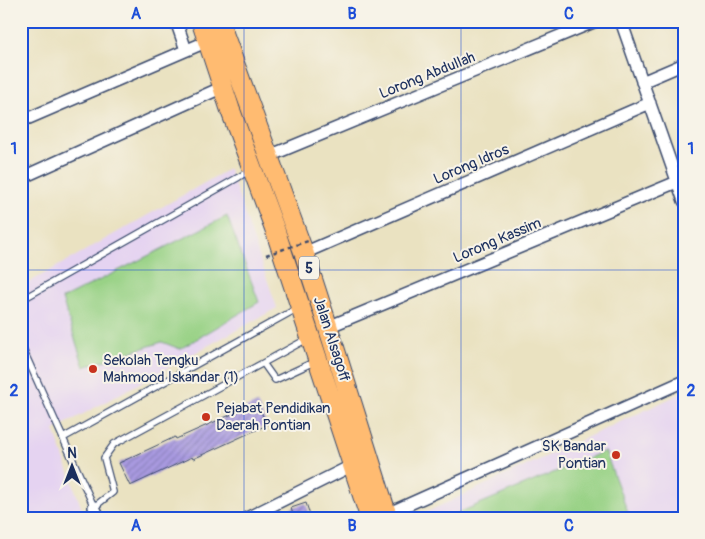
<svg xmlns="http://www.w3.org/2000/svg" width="705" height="539" viewBox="0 0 705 539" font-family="Pangolin,sans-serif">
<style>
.built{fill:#e5d3f1}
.pitch{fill:#99d286;stroke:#5a8072}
.building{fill:url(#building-hatch)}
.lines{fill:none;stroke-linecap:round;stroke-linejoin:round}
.service-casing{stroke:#3a4a6d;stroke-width:8}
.minor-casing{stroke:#3a4a6d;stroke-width:14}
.trunk-casing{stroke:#3a4a6d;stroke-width:21}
.service{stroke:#fff;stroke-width:5.5}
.minor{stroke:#fff;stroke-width:11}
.trunk{stroke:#ffbb71;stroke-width:19}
.path-bridge{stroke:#3a4a6d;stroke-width:2.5;stroke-dasharray:4 4;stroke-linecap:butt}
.grid{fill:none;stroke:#1d4ed8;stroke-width:1;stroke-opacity:0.55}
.poi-dot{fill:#c8321e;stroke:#f7f3e8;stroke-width:2}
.labels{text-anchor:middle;stroke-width:4;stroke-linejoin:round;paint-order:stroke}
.shield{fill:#f7f3e8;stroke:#5d6a87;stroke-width:1}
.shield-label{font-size:14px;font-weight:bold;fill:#1b2f5e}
.street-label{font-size:15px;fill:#1b2f5e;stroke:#f7f3e8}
.poi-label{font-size:15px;fill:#1b2f5e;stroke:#f7f3e8;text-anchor:start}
.neatline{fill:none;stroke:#1d4ed8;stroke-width:2}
.grid-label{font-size:16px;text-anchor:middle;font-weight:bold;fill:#1d4ed8}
</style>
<defs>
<pattern id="building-hatch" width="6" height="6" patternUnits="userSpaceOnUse" patternTransform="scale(1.25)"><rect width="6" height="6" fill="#a99ae0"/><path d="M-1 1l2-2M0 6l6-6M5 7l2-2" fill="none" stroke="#897eb9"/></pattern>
</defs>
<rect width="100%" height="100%" fill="#f7f3e8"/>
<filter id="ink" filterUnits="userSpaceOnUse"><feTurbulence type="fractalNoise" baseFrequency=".02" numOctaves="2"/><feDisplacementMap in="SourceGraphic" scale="10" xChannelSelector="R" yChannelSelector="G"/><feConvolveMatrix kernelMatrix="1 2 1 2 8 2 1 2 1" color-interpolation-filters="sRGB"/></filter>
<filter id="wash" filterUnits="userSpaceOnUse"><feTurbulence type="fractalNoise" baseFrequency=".0096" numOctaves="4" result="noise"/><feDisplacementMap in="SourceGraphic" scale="20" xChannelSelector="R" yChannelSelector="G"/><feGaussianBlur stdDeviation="1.12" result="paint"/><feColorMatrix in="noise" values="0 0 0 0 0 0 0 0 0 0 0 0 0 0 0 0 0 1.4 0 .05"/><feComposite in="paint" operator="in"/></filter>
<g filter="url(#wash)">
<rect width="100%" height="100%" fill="#eae2c1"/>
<!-- built -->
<path class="built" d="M229,169L277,308L54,430L85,518H21V287Z
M684,392V518H414Z"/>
<!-- pitch -->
<path class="pitch" d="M227,216L259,302L180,349L162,342L84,367L62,299Z
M605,451L630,518H446Z"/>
<g id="blocks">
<!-- building -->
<path class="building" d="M257,403L267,425L193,459L192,457L130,486L119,463L175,437L176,439Z
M306,503L311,518H294L291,508Z"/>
</g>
</g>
<g filter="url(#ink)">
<use href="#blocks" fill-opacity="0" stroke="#3a4a6d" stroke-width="1"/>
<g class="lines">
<defs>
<path id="service" d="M21,300L239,177L250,170
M307,339L263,363L275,380L316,361
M21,345L94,507L113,492L104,458L114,444L263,363
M63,438L298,308
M403,506L408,518"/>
<path id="minor" d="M176,21L186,50
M621,21L684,201
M642,82L684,64
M29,118L208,41
M269,156L596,21
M21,178L223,87
M304,253L650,103
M328,327L684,179
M94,507L99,518
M387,514L684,381
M247,518L353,465"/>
<path id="trunk" d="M201,21L230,109L274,227L370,518
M219,21L304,253L328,327L388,518"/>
</defs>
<!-- service casing -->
<use href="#service" class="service-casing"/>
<!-- minor casing -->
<use href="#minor" class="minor-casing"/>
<!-- trunk casing -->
<use href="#trunk" class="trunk-casing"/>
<!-- service -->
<use href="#service" class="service"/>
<!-- minor -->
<use href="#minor" class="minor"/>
<!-- trunk -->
<use href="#trunk" class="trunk"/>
<!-- path-bridge -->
<path class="path-bridge" d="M266,255L308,241"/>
</g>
</g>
<!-- grid -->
<path class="grid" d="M244,21V518M461,21V518M21,270H684"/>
<!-- markers -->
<g class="poi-dot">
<circle cx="93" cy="369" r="5"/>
<circle cx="206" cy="417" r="5"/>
<circle cx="616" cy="455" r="5"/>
</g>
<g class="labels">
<!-- shield labels -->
<rect class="shield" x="299" y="256.5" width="20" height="23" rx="4"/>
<g class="shield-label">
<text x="309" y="273">5</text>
</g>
<!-- street labels -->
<g class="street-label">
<text transform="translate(427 75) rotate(-22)" y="5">Lorong Abdullah</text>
<text transform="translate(471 164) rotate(-23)" y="5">Lorong Idros</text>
<text transform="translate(497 240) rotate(-23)" y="5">Lorong Kassim</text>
<text transform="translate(332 339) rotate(72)" y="5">Jalan Alsagoff</text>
</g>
<!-- poi labels -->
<g class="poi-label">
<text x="103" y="365">Sekolah Tengku<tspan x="103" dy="17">Mahmood Iskandar (1)</tspan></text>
<text x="216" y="413">Pejabat Pendidikan<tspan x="216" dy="17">Daerah Pontian</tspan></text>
<text x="606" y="451" text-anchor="end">SK Bandar<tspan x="606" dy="17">Pontian</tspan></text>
</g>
</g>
<!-- margin -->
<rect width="705" height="539" fill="none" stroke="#f7f3e8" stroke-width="55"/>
<!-- north arrow -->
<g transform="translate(72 466)" stroke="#f7f3e8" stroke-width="4" paint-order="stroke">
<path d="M0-4L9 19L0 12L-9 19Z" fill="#1b2f5e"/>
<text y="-8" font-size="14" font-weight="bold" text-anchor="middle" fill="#1b2f5e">N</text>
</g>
<rect x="28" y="28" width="650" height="484" class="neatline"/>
<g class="grid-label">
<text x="136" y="19">A</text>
<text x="352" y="19">B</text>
<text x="569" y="19">C</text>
<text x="14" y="154">1</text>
<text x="691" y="154">1</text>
<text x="14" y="396">2</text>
<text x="691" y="396">2</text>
<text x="136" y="531">A</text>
<text x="352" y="531">B</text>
<text x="569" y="531">C</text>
</g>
</svg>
